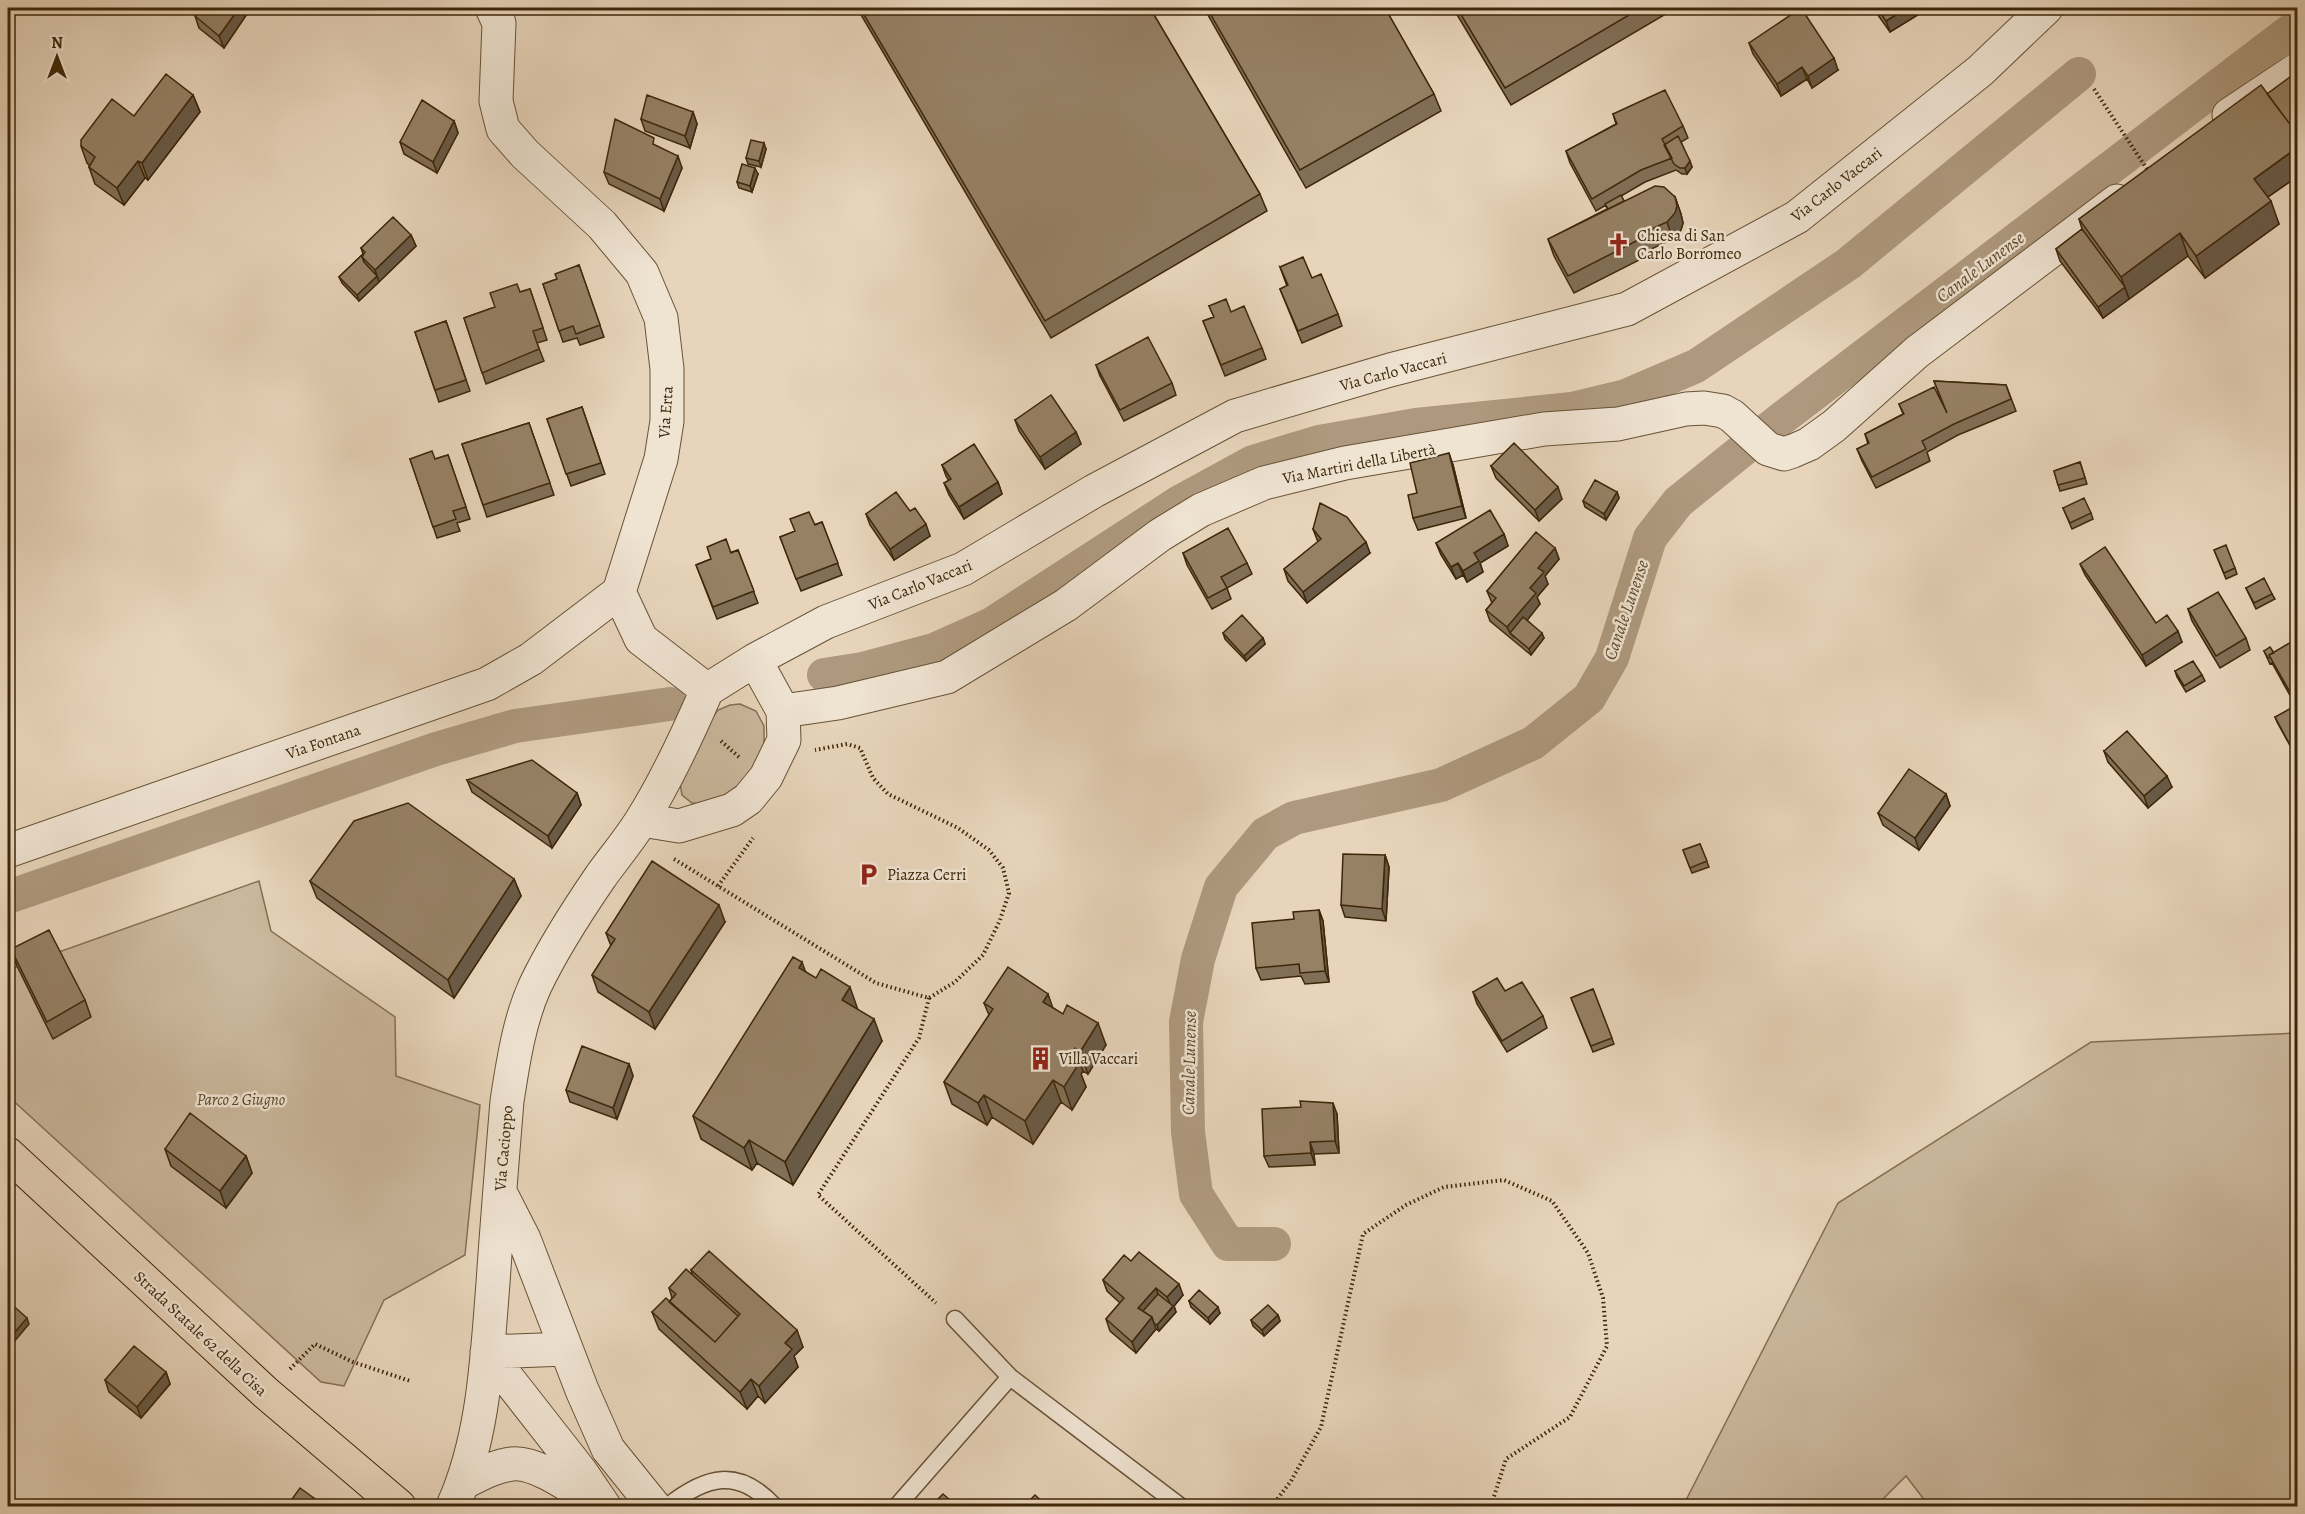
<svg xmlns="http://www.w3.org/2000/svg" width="2305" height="1514" viewBox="0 0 2305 1514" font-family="Alegreya,serif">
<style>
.green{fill:#cab79c;stroke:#846f52;stroke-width:1.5}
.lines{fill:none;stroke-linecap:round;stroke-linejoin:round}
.canal{stroke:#ae997e;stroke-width:34}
.service-casing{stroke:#685235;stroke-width:19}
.minor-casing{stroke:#685235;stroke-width:35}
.primary-casing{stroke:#3e2709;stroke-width:35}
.path{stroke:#3e2709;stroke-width:4;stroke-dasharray:1.5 3;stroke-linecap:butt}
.service{stroke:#efe3d2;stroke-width:16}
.minor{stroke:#efe3d2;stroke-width:33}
.primary{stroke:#e7d4ba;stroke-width:33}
.wall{fill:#816f57;stroke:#3e2709;stroke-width:1.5}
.shaded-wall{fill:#695a47;stroke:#3e2709;stroke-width:1.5}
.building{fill:#968165;stroke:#3e2709;stroke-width:1.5}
.labels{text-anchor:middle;stroke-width:5;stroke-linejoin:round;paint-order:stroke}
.street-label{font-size:16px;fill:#3e2709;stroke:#efe3d2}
.poi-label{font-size:16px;fill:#3e2709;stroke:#efe3d2;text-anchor:start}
.park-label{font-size:16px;font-style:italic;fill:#5a4426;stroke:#efe3d2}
.water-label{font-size:18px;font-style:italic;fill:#60492c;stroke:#efe3d2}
</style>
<rect width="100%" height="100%" fill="#e7d4ba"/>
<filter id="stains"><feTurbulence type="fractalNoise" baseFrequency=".00333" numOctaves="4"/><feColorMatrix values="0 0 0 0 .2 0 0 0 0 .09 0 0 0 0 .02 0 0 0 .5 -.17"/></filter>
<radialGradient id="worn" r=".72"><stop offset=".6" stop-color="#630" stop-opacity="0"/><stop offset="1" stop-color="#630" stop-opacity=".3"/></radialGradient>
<!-- green -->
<path class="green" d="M740,704L756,711L764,726V751L757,773L712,805L692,803L682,795L679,777L709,722L718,710L730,705Z
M259,881L271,931L395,1017L396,1076L480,1105L465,1255L384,1300L344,1386L321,1382L8,1096V970Z
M2297,1033V1506H1929L1906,1476L1876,1506H1683L1838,1203L2091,1042Z"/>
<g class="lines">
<!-- canal -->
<path class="canal" d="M824,675L863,669L934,650L992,624L1178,503L1253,462L1319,442L1416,425L1572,409L1626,396L1696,366L1848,264L2079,74
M8,897L436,749L515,726L670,704
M1274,1244H1228L1196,1194L1188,1132L1186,1022L1198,959L1221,887L1265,834L1294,818L1441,785L1533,743L1589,698L1612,658L1650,538L1678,502L1781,419L2298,25"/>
<defs>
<path id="service" d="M955,1319L1010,1377L1180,1506
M668,1506C706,1476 738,1467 774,1506
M897,1506L1010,1377"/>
<path id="minor" d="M2229,115L2298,69
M707,690L755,660L826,622L963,569L1094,491L1235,416L1390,370L1627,309L1797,217L1980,71L2046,8
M783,711L838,703L947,677L1066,605L1160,535L1201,510L1264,483L1345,463L1544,429L1618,424L1686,409L1704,408L1723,411L1732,416L1768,449L1784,454L1793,451L1809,444L1834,426L1917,352L2117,201
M642,820L679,826L732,810L748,799L766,777L784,740L783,711L755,660
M8,851L487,684L531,659L619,592
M500,1192L524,1239L582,1390L608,1449L654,1506
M487,1352L581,1472L604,1506
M487,1352L566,1349
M463,1483C479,1475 495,1466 512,1464C537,1461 576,1491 598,1504
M453,1506C484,1437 487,1358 493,1283C497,1223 502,1162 507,1101C513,1063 519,1021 535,986C553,948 577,911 601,876C614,858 629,840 641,821C667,780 688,734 707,690L641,639L619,592L661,459L667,421V369L661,318L642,273L602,225L525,154L503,129L496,101L499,23L492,8"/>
<path id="primary" d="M8,1154L266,1393L399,1506"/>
</defs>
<!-- service casing -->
<use href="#service" class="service-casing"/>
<!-- minor casing -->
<use href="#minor" class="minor-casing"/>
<!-- primary casing -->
<use href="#primary" class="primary-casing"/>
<!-- path -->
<path class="path" d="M2094,89L2149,172
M721,741L740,758
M674,859L876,983L929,998L955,982L983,955L1000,920L1009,893L1003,868L989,850L958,828L888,794L873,778L860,748L847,744L815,750
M718,886L753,838
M929,998L919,1038L818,1195L936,1303
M290,1369L315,1344L353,1362L410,1381
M1272,1506L1291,1481L1321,1427L1363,1234L1406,1205L1444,1187L1504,1180L1552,1201L1588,1253L1603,1298L1607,1346L1570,1417L1506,1459L1491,1506"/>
<!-- service -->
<use href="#service" class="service"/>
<!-- minor -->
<use href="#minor" class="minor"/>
<!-- primary -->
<use href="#primary" class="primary"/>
</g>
<!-- wall -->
<path class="wall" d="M201,8H251L224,48L199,28L195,16Z
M857,8H1150L1260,194L1267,211L1051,338Z
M1204,8H1385L1434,94L1441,111L1306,188Z
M1453,8H1676L1511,105Z
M1873,8H1929L1890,32Z
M1749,43L1838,70L1812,88L1807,79L1781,96L1753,54Z
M2298,79V176L2268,197L2279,224L2205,278L2188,256L2103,318L2060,261L2056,249L2082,229L2079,219L2267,94Z
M193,95L200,112L148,180L145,178L124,205L95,184L89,167V165L87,163L81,146L134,116Z
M693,112L697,124L690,148L645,131L641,119Z
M1613,114L1683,126L1688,138L1681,142L1692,167L1687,174H1682L1676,170L1645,182L1621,196L1624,201L1675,197L1681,214L1683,223L1681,230L1673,239L1649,250L1651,254L1574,293L1554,256L1548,239L1607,209L1606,205L1596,211L1570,163L1566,151L1616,124Z
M454,121L458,133L437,173L404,154L400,142Z
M657,146L682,168L664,211L609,184L604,172Z
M766,149L761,167L748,164L746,158Z
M758,174L752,192L739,188L737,182Z
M411,235L416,246L359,301L342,283L339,277L363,254L361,248Z
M579,265L604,337L580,345L577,338L563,342L543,284L557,279Z
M1280,267L1338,314L1342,326L1302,343L1280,289L1287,286Z
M530,289L547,340L537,343L544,361L486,384L464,318L495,307L520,292Z
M1209,306L1231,312L1262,348L1266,359L1225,376L1203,321L1214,317Z
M446,321L470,391L439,402L415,332Z
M1096,365L1172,383L1176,395L1124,421L1100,376Z
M1934,381L2006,385L2016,411L1958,435L1927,452L1930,461L1876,488L1862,461L1857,449L1868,444L1865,434L1903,414L1899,404H1943Z
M582,407L605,474L571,486L547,419Z
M1015,420L1076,432L1081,444L1045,469L1019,431Z
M529,423L554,495L487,517L462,444Z
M448,455L470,519L457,523L460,531L437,538L410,459H435Z
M2080,462L2087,484L2060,491L2054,471Z
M942,465L998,482L1002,494L964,519L949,495L944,483L949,481L946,476Z
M1453,465L1466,518L1418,530L1413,518L1417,493Z
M1491,466L1562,499L1539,521L1496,478Z
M1617,492L1619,498L1606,520L1585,507L1583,501Z
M2063,508L2091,513L2093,519L2072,529Z
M910,511L930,536L894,560L870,525L866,514Z
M822,522L842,575L801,591L780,537Z
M1313,529L1370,553L1307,603L1288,581L1284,569L1318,542Z
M1504,534L1508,546L1480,563L1483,572L1467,582L1463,575L1456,579L1441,555L1436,543Z
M1555,548L1559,559L1545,576L1548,584L1537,597L1540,604L1527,620L1544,638L1531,655L1490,621L1486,610L1492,603L1487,591Z
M738,550L758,603L717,619L696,565L711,559Z
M2214,550L2235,568L2237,574L2226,579Z
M1183,553L1247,563L1252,574L1227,588L1231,599L1212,609L1187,565Z
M2080,564L2156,623L2182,642L2146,666L2085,575Z
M2246,588L2272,594L2275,599L2256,609Z
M2188,609L2246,638L2250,650L2220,668L2192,621Z
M1223,633L1263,638L1265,644L1246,661L1225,639Z
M2298,638V710L2272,663L2270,664L2264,651L2274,653Z
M2175,671L2202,675L2205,681L2186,692L2177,677Z
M2298,715V760L2277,722L2275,717Z
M2104,751L2172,787L2148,808L2108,762Z
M467,780L577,793L581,805L552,848L472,792Z
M1946,794L1950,806L1919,850L1883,825L1878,813Z
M1700,844L1709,867L1692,873L1683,850Z
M1385,855L1389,867L1386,921L1345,917L1341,905Z
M514,879L521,896L454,998L317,898L310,881Z
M1319,910L1323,921L1329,982L1305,984L1301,976L1261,980L1256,968L1294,919Z
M725,922L655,1029L598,992L592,975L611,946L606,933Z
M11,949L85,1000L91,1017L53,1039L17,966Z
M806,972L858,1010L882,1041L793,1185L757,1163L752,1170L701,1139L693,1116Z
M1593,989L1614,1044L1593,1052L1571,998Z
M1505,991L1543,1016L1547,1028L1507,1052L1477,1004L1473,992Z
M984,1003L1052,1007L1106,1045L1088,1074L1083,1071L1081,1074L1086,1087L1072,1110L1061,1102L1033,1144L992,1117L987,1125L952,1104L944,1082L989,1015Z
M629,1064L633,1076L617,1119L570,1102L566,1090Z
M1337,1114L1339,1153L1314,1154L1315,1165L1269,1167L1264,1156Z
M165,1149L246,1156L252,1173L226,1208L171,1166Z
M1131,1261L1183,1295L1174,1306L1176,1312L1159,1331L1156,1329L1136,1353L1110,1331L1106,1319L1120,1303L1107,1291L1103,1280Z
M691,1270L803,1347L794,1356L798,1367L765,1403L758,1396L747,1409L659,1329L652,1312L669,1302L672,1298L669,1288L693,1276Z
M1189,1301L1220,1313L1210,1324L1191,1307Z
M1278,1315L1280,1321L1264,1336L1253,1326L1251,1320Z
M166,1372L170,1384L141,1418L109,1392L105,1380Z"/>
<!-- shaded-wall -->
<path class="shaded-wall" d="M239,8H251L224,48L219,36Z
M1907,8H1929L1890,32L1886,21Z
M2224,8H2231L2225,12Z
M1834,58L1838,70L1812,88L1808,76Z
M1802,67L1807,79L1781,96L1777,84Z
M193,95L200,112L148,180L142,163Z
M693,112L697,124L690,148L685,136Z
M454,121L458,133L437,173L433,162Z
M764,143L766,149L761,167L759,161Z
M2298,147V176L2262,201L2254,179Z
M678,156L682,168L664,211L660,199Z
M138,161L145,178L124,205L117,188Z
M1690,161L1692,167L1687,174L1685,168Z
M755,168L758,174L752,192L750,186Z
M1675,197L1681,214L1683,223L1681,230L1673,239L1667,222Z
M2271,201L2279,224L2205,278L2196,256Z
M2180,233L2188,256L2129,299L2121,277Z
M411,235L416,246L379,282L375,270Z
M377,276L379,282L359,301L357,295Z
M2125,287L2129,299L2103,318L2098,307Z
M1076,432L1081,444L1045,469L1040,457Z
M1449,453L1453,465L1466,518L1462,506Z
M998,482L1002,494L964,519L959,507Z
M1558,487L1562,499L1539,521L1535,510Z
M1617,492L1619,498L1606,520L1604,514Z
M926,524L930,536L894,560L890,549Z
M1504,534L1508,546L1480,563L1483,572L1467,582L1463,571L1474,553Z
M1366,542L1370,553L1307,603L1303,592Z
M1555,548L1559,559L1545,576L1548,584L1537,597L1540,604L1514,637L1510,633L1507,627L1530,588L1538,568Z
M1458,563L1463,575L1456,579L1451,567Z
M2178,631L2182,642L2146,666L2142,655Z
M1542,633L1544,638L1531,655L1529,649Z
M1263,638L1265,644L1246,661L1244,656Z
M2167,776L2172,787L2148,808L2144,796Z
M577,793L581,805L552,848L548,836Z
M1946,794L1950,806L1919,850L1915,838Z
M1385,855L1389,867L1386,921L1382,909Z
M514,879L521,896L454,998L448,980Z
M719,905L725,922L655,1029L649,1012Z
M1319,910L1323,921L1329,982L1325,971Z
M802,962L810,984L799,968Z
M850,987L858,1010L842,1000Z
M1048,994L1056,1017L1043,1002Z
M874,1019L882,1041L793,1185L785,1162Z
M1098,1023L1106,1045L1088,1074L1080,1052Z
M1075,1048L1083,1071L1081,1074L1086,1087L1072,1110L1064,1087L1068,1059Z
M629,1064L633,1076L617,1119L613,1108Z
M1053,1080L1061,1102L1033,1144L1025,1121Z
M984,1095L992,1117L987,1125L978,1103Z
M1333,1103L1337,1114L1339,1153L1335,1141Z
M749,1140L757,1163L752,1170L744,1148Z
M1310,1142L1314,1154L1315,1165L1311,1153Z
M246,1156L252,1173L226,1208L220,1191Z
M1179,1284L1183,1295L1174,1306L1176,1312L1159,1331L1157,1325L1172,1308L1167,1297Z
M1156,1288L1160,1300L1145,1317L1138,1308Z
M1218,1307L1220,1313L1210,1324L1208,1318Z
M1278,1315L1280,1321L1264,1336L1262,1330Z
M1152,1317L1156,1329L1136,1353L1132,1342Z
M27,1318L29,1324L8,1349V1340Z
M797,1330L803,1347L794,1356L798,1367L765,1403L759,1386L785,1343Z
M166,1372L170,1384L141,1418L137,1407Z
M751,1379L758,1396L747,1409L740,1392Z"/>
<!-- building -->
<path class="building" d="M201,8H239L219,36L195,16Z
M860,8H1150L1260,194L1045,321Z
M1207,8H1385L1434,94L1300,170Z
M1457,8H1641L1505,88Z
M1801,8L1834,58L1808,76L1802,67L1777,84L1749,43Z
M1877,8H1907L1886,21Z
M166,74L193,95L142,163L138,161L117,188L89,167L95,157L81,146V140L112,99L134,116Z
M2294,74L2298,79V135L2267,94Z
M2261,85L2298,135V147L2254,179L2271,201L2196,256L2180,233L2121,277L2079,219Z
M1665,90L1683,126L1662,139L1672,158L1641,170L1592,199L1566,151L1617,124L1613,114Z
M647,95L693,112L685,136L641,119Z
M422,100L454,121L433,162L400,142Z
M615,119L654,138L653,144L678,156L660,199L604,172Z
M1678,136L1690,161L1685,168H1680L1674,164L1664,145Z
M751,140L764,143L759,161L746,158Z
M742,164L755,168L750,186L737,182Z
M1655,186L1664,187L1675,197L1677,206L1675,213L1667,222L1643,233L1644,237L1568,276L1548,239Z
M1621,195L1624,201L1608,209L1605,204Z
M393,217L411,235L375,270L362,257L365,252L361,248Z
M2082,229L2125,287L2098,307L2056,249Z
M363,254L362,257L364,262L377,276L357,295L339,277Z
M1303,257L1312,278L1321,274L1338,314L1298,331L1280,289L1288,285L1280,267Z
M579,265L600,325L576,334L573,326L559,331L543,284L557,279L555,274Z
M517,284L520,292L530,289L543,328L533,331L539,349L482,373L464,318L495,307L490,293Z
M1226,299L1231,312L1244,306L1262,348L1221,365L1203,321L1214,317L1209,306Z
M446,321L466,380L435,390L415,332Z
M1148,337L1172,383L1120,410L1096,365Z
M1934,381L2006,385L2011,399L1954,424L1922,441L1926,449L1872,477L1857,449L1869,443L1865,434L1904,414L1899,404L1934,387L1947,413Z
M1051,395L1076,432L1040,457L1015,420Z
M582,407L601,463L566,474L547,419Z
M529,423L550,483L483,505L462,444Z
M1514,443L1558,487L1535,510L1491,466Z
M974,444L998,482L959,507L944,483L951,479L942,465Z
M432,451L435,459L448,455L466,507L453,511L456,519L433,527L410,459Z
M1449,453L1462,506L1413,518L1408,495L1417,493L1410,463Z
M2080,462L2085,478L2058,485L2054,471Z
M1595,480L1617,492L1604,514L1583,501Z
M896,492L910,511L915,508L926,524L890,549L866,514Z
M2084,498L2091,513L2070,523L2063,508Z
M1320,503L1347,517L1366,542L1303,592L1284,569L1321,539L1313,529Z
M1490,510L1504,534L1474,553L1479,561L1463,571L1458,563L1451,567L1436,543Z
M809,512L815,525L822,522L838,563L796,579L780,537L795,531L790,519Z
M1228,528L1247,563L1221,577L1227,588L1208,598L1183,553Z
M1536,532L1555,548L1538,568L1544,572L1530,588L1536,593L1507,627L1486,610L1496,598L1487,591Z
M726,539L731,553L738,550L754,591L713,607L696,565L711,559L707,547Z
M2226,545L2235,568L2224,573L2214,550Z
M2105,547L2156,623L2167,615L2178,631L2142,655L2080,564Z
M2264,578L2272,594L2254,603L2246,588Z
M2218,592L2246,638L2216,656L2188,609Z
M1242,615L1263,638L1244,656L1223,633Z
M1523,617L1542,633L1529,649L1510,633Z
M2298,638V697L2294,699L2269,655Z
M2270,647L2274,653L2269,655L2270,657L2268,658L2264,651Z
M2193,661L2202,675L2184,686L2175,671Z
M2293,707L2298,715L2297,758L2275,717Z
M2127,731L2167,776L2144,796L2104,751Z
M532,760L577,793L548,836L467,780Z
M1909,769L1946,794L1915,838L1878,813Z
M408,803L514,879L448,980L310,881L354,821Z
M1700,844L1707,861L1690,868L1683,850Z
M1343,854L1385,855L1382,909L1341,905Z
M652,861L719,905L649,1012L592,975L615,939L606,933Z
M1319,910L1325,971L1300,973L1299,964L1256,968L1252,923L1294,919L1293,912Z
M49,930L85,1000L47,1022L11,949Z
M793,957L802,962L799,968L816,978L821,969L850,987L842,1000L874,1019L785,1162L749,1140L744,1148L693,1116Z
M1008,967L1048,994L1043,1002L1063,1014L1067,1005L1098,1023L1080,1052L1075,1048L1068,1059L1078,1065L1064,1087L1053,1080L1025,1121L984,1095L978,1103L944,1082L993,1009L984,1003Z
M1497,978L1505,991L1522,982L1543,1016L1502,1041L1473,992Z
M1593,989L1612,1038L1591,1046L1571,998Z
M582,1046L629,1064L613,1108L566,1090Z
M1300,1101L1333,1103L1335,1141L1310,1142L1311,1153L1264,1156L1262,1109L1301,1107Z
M190,1113L246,1156L220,1191L165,1149Z
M709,1251L797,1330L785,1343L792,1349L759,1386L751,1379L740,1392L652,1312L666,1298L715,1342L740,1314L691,1270Z
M1139,1252L1179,1284L1167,1297L1156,1288L1138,1308L1152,1317L1132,1342L1106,1319L1124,1298L1103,1280L1124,1255L1131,1261Z
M686,1269L738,1316L715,1342L669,1302L676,1294L669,1288Z
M1199,1290L1218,1307L1208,1318L1189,1301Z
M1158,1294L1173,1306L1157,1325L1154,1323L1152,1317L1143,1311Z
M8,1301L27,1318L8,1340Z
M1268,1305L1278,1315L1262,1330L1251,1320Z
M134,1346L166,1372L137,1407L105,1380Z
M300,1488L325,1506H287Z
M943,1494L957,1506H931Z
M1035,1495L1047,1506H1024Z
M926,1503L930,1506H923Z
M1053,1503L1057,1506H1049Z"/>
<!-- icons -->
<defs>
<symbol id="church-bare" viewBox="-9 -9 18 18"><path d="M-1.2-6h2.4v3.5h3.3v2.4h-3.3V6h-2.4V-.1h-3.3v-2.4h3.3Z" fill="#8f2418" stroke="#efe3d2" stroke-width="2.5" paint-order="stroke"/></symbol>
<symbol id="parking-bare" viewBox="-9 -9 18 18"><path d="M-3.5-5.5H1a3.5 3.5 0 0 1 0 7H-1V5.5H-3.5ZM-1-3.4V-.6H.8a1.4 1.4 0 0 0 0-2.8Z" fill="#8f2418" stroke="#efe3d2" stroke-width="2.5" paint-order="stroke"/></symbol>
<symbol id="building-bare" viewBox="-9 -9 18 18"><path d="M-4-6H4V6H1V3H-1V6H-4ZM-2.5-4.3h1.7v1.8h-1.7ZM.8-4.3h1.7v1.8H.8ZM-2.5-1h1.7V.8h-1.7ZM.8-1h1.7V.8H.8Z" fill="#8f2418" stroke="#efe3d2" stroke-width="2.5" paint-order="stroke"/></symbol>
</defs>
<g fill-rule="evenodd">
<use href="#church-bare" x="1602" y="228" width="33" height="33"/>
<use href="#parking-bare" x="852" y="858" width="33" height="33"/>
<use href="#building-bare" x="1024" y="1042" width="33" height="33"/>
</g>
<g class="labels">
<!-- street labels -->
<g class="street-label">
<text transform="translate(1836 184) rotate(-38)" y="6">Via Carlo Vaccari</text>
<text transform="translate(1393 371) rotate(-15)" y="6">Via Carlo Vaccari</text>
<text transform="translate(665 412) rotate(-86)" y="6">Via Erta</text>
<text transform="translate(1359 463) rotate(-11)" y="6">Via Martiri della Libertà</text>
<text transform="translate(920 584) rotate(-22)" y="6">Via Carlo Vaccari</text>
<text transform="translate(323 741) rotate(-19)" y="6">Via Fontana</text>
<text transform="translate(503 1148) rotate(-85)" y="6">Via Cacioppo</text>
<text transform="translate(201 1333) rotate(43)" y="6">Strada Statale 62 della Cisa</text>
</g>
<!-- poi labels -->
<g class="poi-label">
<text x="1637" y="241">Chiesa di San<tspan x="1637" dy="18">Carlo Borromeo</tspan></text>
<text x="887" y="880">Piazza Cerri</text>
<text x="1059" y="1064">Villa Vaccari</text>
</g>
<!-- park labels -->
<g class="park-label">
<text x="241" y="1105">Parco 2 Giugno</text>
</g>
<!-- water labels -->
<g class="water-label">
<text transform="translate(1980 267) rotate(-37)" y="6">Canale Lunense</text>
<text transform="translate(1626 610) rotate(-71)" y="6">Canale Lunense</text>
<text transform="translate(1189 1063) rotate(-89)" y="6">Canale Lunense</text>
</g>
</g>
<!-- margin -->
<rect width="2305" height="1514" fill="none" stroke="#e7d4ba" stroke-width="30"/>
<rect x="9" y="9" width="2287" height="1496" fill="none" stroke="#3e2709" stroke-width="3"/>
<rect x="15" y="15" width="2275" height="1484" fill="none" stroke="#3e2709" stroke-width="1.5"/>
<!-- north arrow -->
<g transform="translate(57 57)" stroke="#efe3d2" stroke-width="4.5" paint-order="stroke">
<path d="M0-4.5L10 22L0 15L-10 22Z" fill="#3e2709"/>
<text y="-9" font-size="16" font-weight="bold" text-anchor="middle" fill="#3e2709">N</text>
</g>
<rect width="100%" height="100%" filter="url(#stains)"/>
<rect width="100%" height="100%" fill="url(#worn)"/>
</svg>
